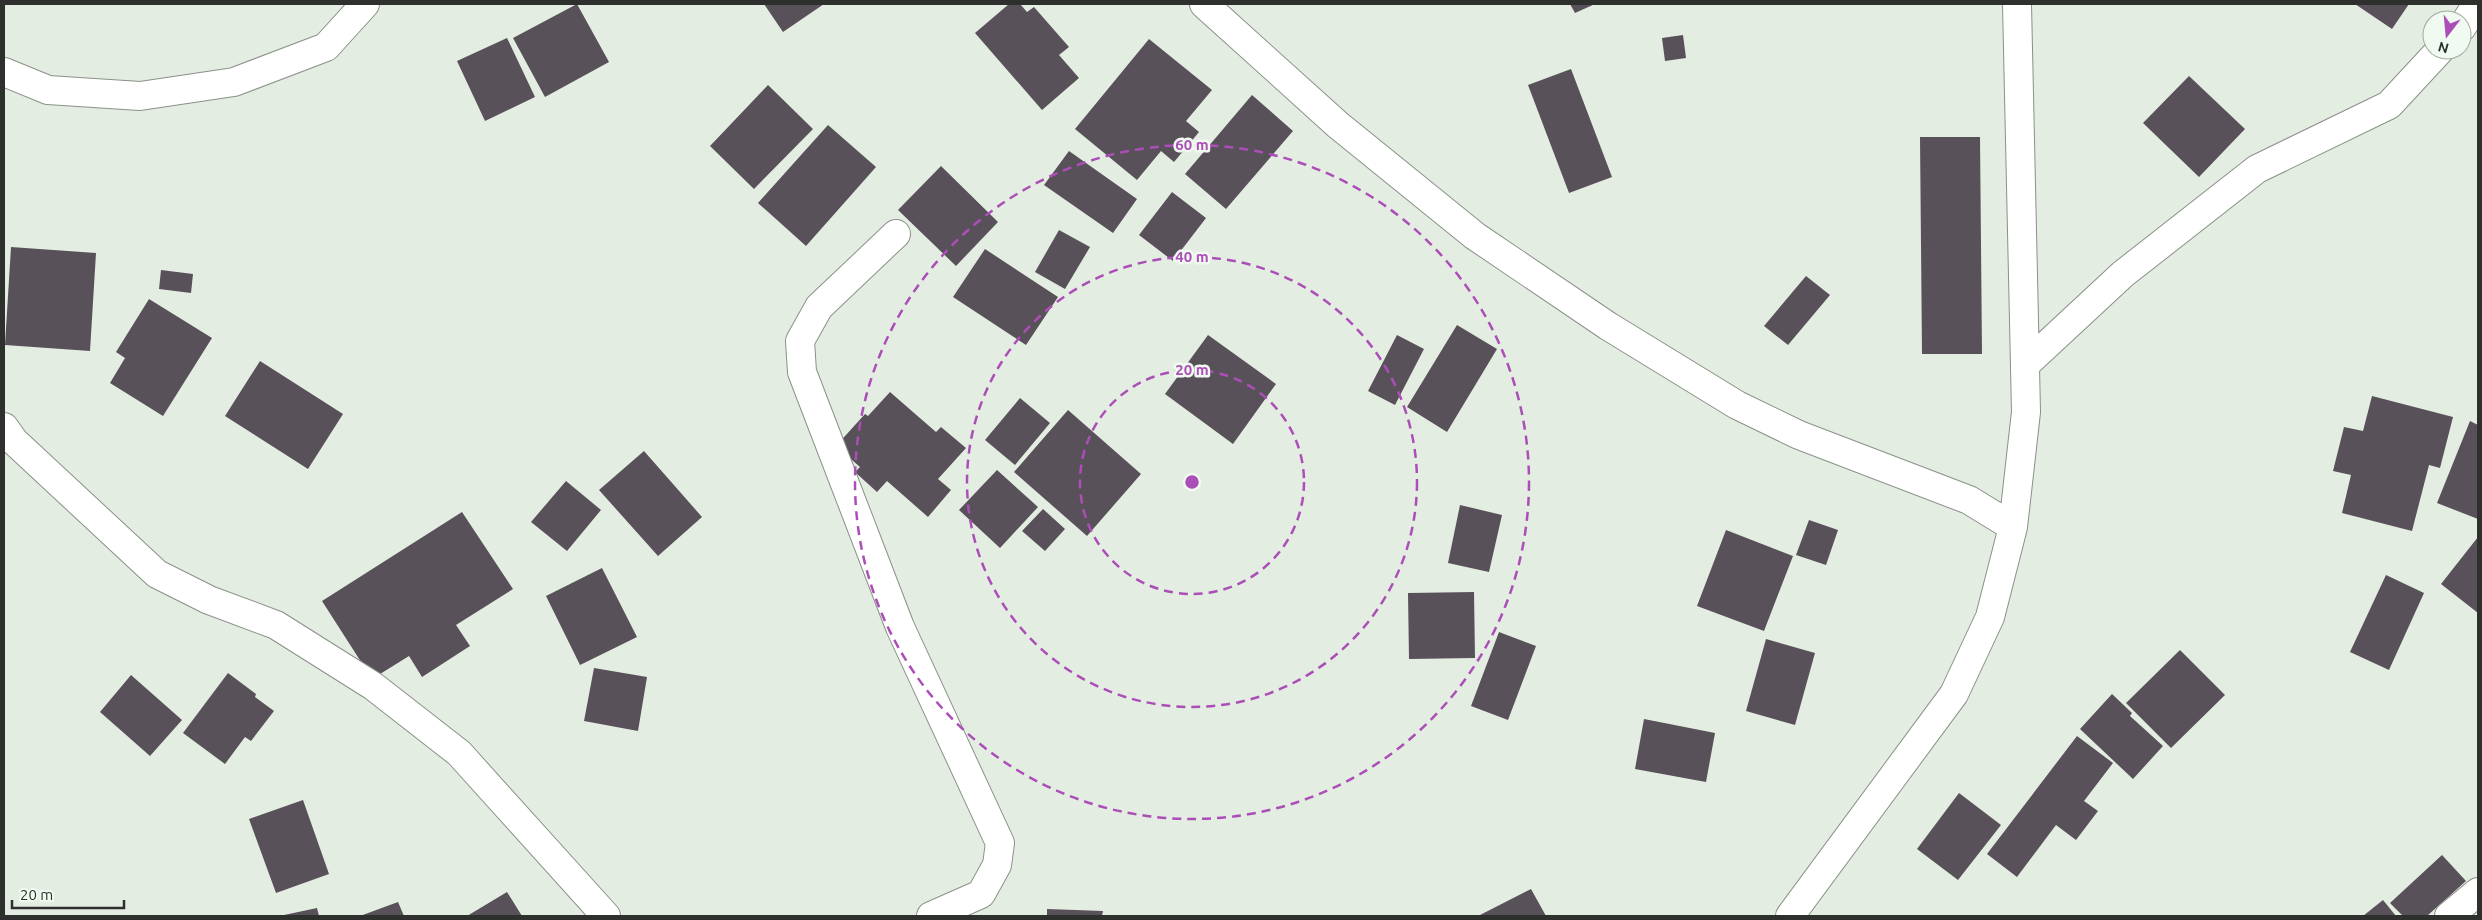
<svg xmlns="http://www.w3.org/2000/svg" width="2482" height="920" viewBox="0 0 2482 920" font-family="Ubuntu,sans-serif">
<style>
.building{fill:#595159}
.lines{fill:none;stroke-linecap:round;stroke-linejoin:round}
.minor-casing{stroke:#8a9188;stroke-width:30}
.tertiary-casing{stroke:#8a9188;stroke-width:30}
.minor{stroke:#fff;stroke-width:28}
.tertiary{stroke:#fff;stroke-width:28}
.ring{fill:none;stroke:#ac4eb7;stroke-width:2.5;stroke-dasharray:9 6}
.centre{fill:#ac4eb7;stroke:#f1faf0;stroke-width:2.5}
.ring-label{font-size:15px;text-anchor:middle;font-weight:bold;fill:#ac4eb7;stroke:#f1faf0;stroke-width:5;stroke-linejoin:round;paint-order:stroke}
</style>
<rect width="100%" height="100%" fill="#e4ede2"/>
<!-- building -->
<path class="building" d="M577,4L609,62L545,97L513,38Z
M764,4H824L783,32Z
M1009,4H1020L1027,12L1034,7L1069,47L1059,55L1079,78L1042,110L975,33Z
M1570,4H1595L1575,13Z
M2355,4H2409L2392,29Z
M1683,35L1686,58L1665,61L1662,38Z
M507,38L535,97L485,121L457,61Z
M1149,39L1212,90L1186,121L1199,132L1174,162L1161,151L1137,180L1075,129Z
M1571,69L1612,177L1569,193L1528,85Z
M2189,76L2245,129L2199,177L2143,123Z
M768,85L813,129L754,189L710,146Z
M1252,95L1293,131L1226,209L1185,174Z
M828,125L876,167L806,246L758,203Z
M1920,137H1980L1982,354H1922Z
M1069,151L1137,199L1113,233L1044,185Z
M941,166L998,222L956,266L898,210Z
M1172,192L1206,218L1173,261L1139,235Z
M1059,230L1090,247L1065,289L1035,272Z
M11,247L96,253L90,351L5,345Z
M985,249L1058,297L1026,345L953,297Z
M161,270L193,274L191,293L159,289Z
M1806,276L1830,295L1788,345L1764,326Z
M149,299L212,338L163,416L110,383L125,358L116,352Z
M1457,325L1497,349L1447,432L1407,407Z
M1208,335L1276,384L1233,444L1165,394Z
M1397,335L1424,349L1395,405L1368,391Z
M260,361L343,414L308,469L225,416Z
M890,392L936,432L941,427L966,448L938,479L951,490L928,517L887,481L877,492L855,472L860,467L836,446L865,414L868,416Z
M2372,396L2453,417L2440,468L2429,465L2412,531L2342,513L2351,475L2333,471L2344,427L2363,431Z
M1020,398L1050,423L1015,465L985,440Z
M1068,410L1141,474L1087,536L1014,472Z
M2470,421L2478,425V519L2437,503Z
M644,451L702,517L658,556L599,490Z
M997,470L1038,507L1000,548L959,510Z
M566,481L601,510L567,551L531,522Z
M1460,505L1502,515L1489,572L1448,563Z
M1043,509L1065,529L1045,551L1022,531Z
M462,512L513,589L456,625L470,646L422,677L409,656L372,679L322,601Z
M1809,520L1838,530L1826,565L1796,555Z
M1726,530L1793,556L1764,631L1697,606Z
M2478,537V613L2441,584Z
M602,568L637,637L580,665L546,596Z
M2386,575L2424,593L2389,670L2350,652Z
M1474,592L1475,658L1409,659L1408,593Z
M1499,632L1536,646L1508,720L1471,706Z
M1766,639L1815,653L1795,725L1746,711Z
M2180,650L2225,695L2171,748L2126,703Z
M594,668L647,677L638,731L584,721Z
M228,673L256,694L255,697L274,711L251,741L245,737L225,764L183,733Z
M131,675L182,720L150,756L100,712Z
M2112,694L2132,713L2130,716L2163,746L2133,779L2080,729Z
M1644,719L1715,733L1706,782L1635,769Z
M2077,736L2113,763L2084,801L2098,811L2076,840L2056,825L2017,877L1987,854Z
M1959,793L2001,825L1958,880L1917,849Z
M303,800L329,874L276,893L249,819Z
M2442,855L2466,881L2427,916H2403L2390,903Z
M1531,889L1546,916H1478Z
M507,892L522,916H467Z
M2383,900L2396,916H2363Z
M398,902L404,916H360Z
M317,908L319,916H284V915Z
M1047,909L1103,911L1102,916H1047Z"/>
<g class="lines">
<defs>
<path id="minor" d="M1204,4L1338,125L1475,236L1608,326L1737,405L1799,435L1969,500L2013,527
M2462,27L2477,4
M4,72L48,90L140,96L234,82L326,47L365,4
M896,234L819,307L800,341L802,372L900,627L1000,843L997,865L981,894L931,916
M2025,365L2123,274L2257,169L2389,105L2440,50
M4,427L14,441L157,574L209,600L276,625L373,686L459,753L606,916
M1790,916L1954,694L1990,617L2013,527L2026,412L2017,4"/>
<path id="tertiary" d="M2449,916L2478,892"/>
</defs>
<!-- minor casing -->
<use href="#minor" class="minor-casing"/>
<!-- tertiary casing -->
<use href="#tertiary" class="tertiary-casing"/>
<!-- minor -->
<use href="#minor" class="minor"/>
<!-- tertiary -->
<use href="#tertiary" class="tertiary"/>
</g>
<!-- distance rings -->
<g class="ring">
<circle cx="1192" cy="482" r="112"/>
<circle cx="1192" cy="482" r="225"/>
<circle cx="1192" cy="482" r="337"/>
</g>
<circle cx="1192" cy="482" r="8" class="centre"/>
<g class="ring-label">
<text x="1192" y="150">60 m</text>
<text x="1192" y="262">40 m</text>
<text x="1192" y="375">20 m</text>
</g>
<!-- border -->
<rect width="2482" height="920" fill="none" stroke="#2d302c" stroke-width="10"/>
<!-- north arrow -->
<g transform="translate(2447 35) rotate(196)"><circle r="24" fill="#f1faf0" stroke="#a3a9a2"/>
<path d="M0-4L9 19L0 12L-9 19Z" fill="#ac4eb7"/>
<text y="-8" font-size="14" font-weight="bold" text-anchor="middle" fill="#2d302c">N</text>
</g>
<!-- scale -->
<path d="M12 900v8h112v-8" fill="none" stroke="#2d302c" stroke-width="2.5"/>
<text x="20" y="900" font-size="15" fill="#2d302c" stroke="#f1faf0" stroke-width="4" paint-order="stroke">20 m</text>
</svg>
